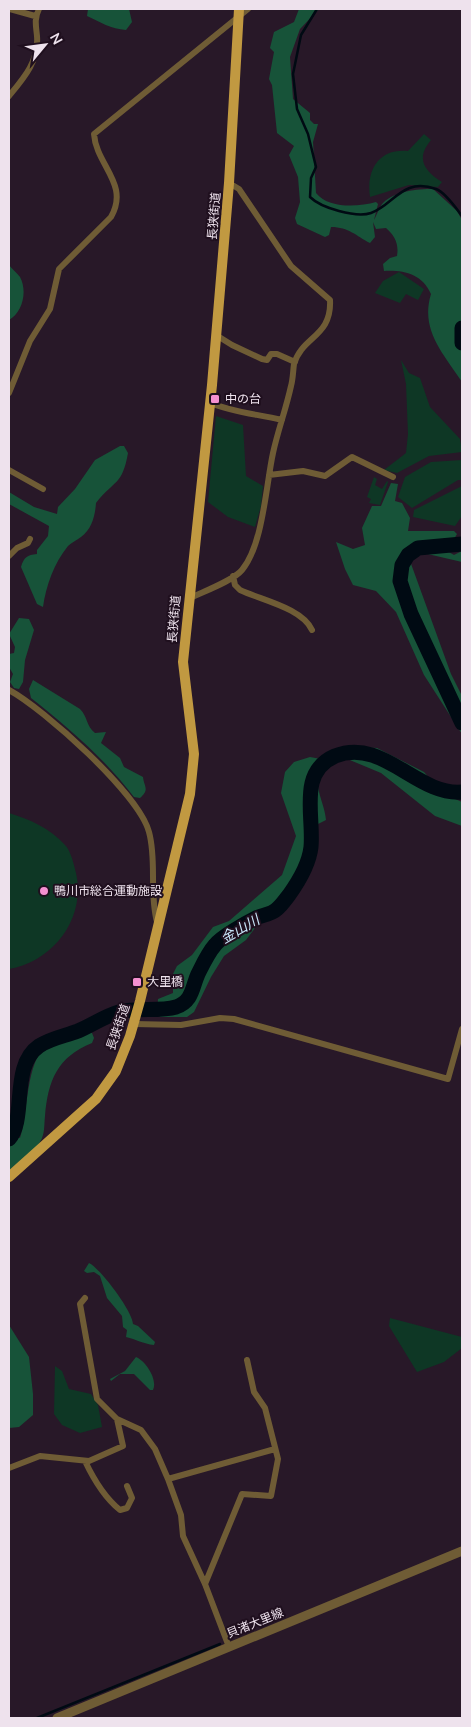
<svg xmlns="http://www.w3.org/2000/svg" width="471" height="1727" viewBox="0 0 471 1727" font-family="'Nunito Sans','Noto Sans JP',sans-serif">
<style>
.green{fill:#0e3725}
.forest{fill:#175339}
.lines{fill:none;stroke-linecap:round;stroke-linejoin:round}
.stream{stroke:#000a13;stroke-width:2.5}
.river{stroke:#000a13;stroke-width:15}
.minor{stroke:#6f5c35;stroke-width:6}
.tertiary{stroke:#6f5c35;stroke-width:9}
.primary{stroke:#c19941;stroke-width:10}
.poi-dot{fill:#f590d1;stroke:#1f0f1e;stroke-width:2}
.labels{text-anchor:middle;stroke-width:4;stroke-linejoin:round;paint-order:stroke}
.street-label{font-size:12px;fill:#eee2ed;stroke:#1f0f1e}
.poi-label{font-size:12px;fill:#eee2ed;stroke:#1f0f1e;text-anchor:start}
.water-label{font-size:14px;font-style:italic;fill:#cae8fc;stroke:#1f0f1e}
</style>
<rect width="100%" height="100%" fill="#281828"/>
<!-- green -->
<path class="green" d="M424,134L431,140C416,158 423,170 442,182L438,187L409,185L370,197C366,170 379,148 408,151Z
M399,272L424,289L418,300L406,294L400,303L375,293L383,281Z
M401,360L409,373L420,378L430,407L460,439L462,452L429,456L397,473L384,470L406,453L408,434L406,384Z
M216,416L243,425L246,476L263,486L261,506L255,527L228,517L208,502Z
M462,460V480H458L412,508L398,497L405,477L431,462Z
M374,477L377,479L375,485L382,489L387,481L388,482L380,505L369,503L371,499L367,497Z
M462,486V516L455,526L413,517L414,510Z
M9,813C29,819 50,828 65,845C71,851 74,865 76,873C86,918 54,961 9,969Z
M390,1318L462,1337V1348L444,1362L417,1372L389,1326Z
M55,1366L62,1371L69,1389L91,1394L98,1405L102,1427L80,1433L62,1425L54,1414Z"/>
<!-- forest -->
<path class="forest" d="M88,9H129L132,22L126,30C111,29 100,22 87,16Z
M299,9H319L300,29L290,57L293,99L310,113V120L314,124H318L313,142L316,193C329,209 358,207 376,202L378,204L374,220C377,215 379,207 383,203C395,191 417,189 433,189L457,211L462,220V382C443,353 420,330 431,294C422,274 404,270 384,271L383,264L390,258L397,256C399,244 395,236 386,228L376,229L373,222L375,237L370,243C356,236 349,227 331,227L329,235L325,237L297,224L295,218L300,202L298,177L289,155L294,146L277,133L272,85L269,79L274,52L270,48L274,32L294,22Z
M9,265C12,269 17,273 20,277C28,292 22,313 9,320Z
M120,446H124L128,453C122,486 115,479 96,503C95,516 92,529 81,537C77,540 71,543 68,546C54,563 46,586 43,607L37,604L21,567C24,557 27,555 37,554V550L48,536L49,526L9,504V492L34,507L57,514L58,507L75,489L95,460Z
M391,483L398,484L395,501L402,503L410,518L408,531H454L457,534L447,551L454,555L462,551V562L419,552L410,561L451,674L462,696V734L424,675L396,612L376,591L353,585L345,569L336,542L353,549L365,545L362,528L372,506H381Z
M19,618L29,619L34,630L25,660L23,682L19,689L14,688L10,682L13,674L9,667V654L14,653L15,647L9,634Z
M33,680L80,709C88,717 86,726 95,733L106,732L101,743L120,758L124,767L143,777C144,787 150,789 140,798L134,797C105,759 69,728 31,698L29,689Z
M357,747L377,748L424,772L442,793L462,802V826L435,816L381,773L345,758Z
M310,757L321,759C322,769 317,777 318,787C320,799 325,808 326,820L316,825C312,864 307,893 274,917L264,911L257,910L261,920L246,940L224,956L211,977L194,1012L187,1017H160L157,1013L158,999L173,993V974L177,966L192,955L213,927L229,921L282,875L296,836L281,793L285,772L294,762Z
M88,1031L92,1033L94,1038L92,1043C57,1057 48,1081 45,1116C44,1125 45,1134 40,1142C34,1153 18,1162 9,1171V1133L20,1138C28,1114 26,1059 47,1046C60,1038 75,1039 88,1031Z
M89,1263C101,1269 133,1312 133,1324L138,1326L155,1342L154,1345C143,1344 136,1339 126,1337L127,1330L123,1327L122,1316L107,1298L100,1276L94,1272L87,1273L84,1271Z
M9,1325L29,1357L33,1394V1415L19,1427L9,1428Z
M136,1357C146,1361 158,1380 153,1390H150L134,1374H120L111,1381L110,1379L125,1371Z"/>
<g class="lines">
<!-- stream -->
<path class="stream" d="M317,9L301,35L293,74L297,109L308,134L316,167L311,178L310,197C321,208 356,218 371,213C394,205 402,177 436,189C445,192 456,208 462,216
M37,1718L220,1644"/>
<!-- river -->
<path class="river" d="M462,328V343
M462,544L418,548L408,555L402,565L400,581L411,614L462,723
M9,1139C27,1119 10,1066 39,1046C51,1038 65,1036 78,1031C92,1025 105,1016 119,1012C137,1007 159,1012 176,1007C193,1001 192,987 198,974C203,964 208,953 215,945C221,937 246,923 256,918C263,915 272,914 277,909C281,906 286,899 289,895C299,881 309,865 311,847C314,815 298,772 335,756C383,737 417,796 462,792"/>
<!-- minor -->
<path class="minor" d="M10,9L35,16
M9,96C24,78 39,61 37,36C36,26 34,19 39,9
M216,335L232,345L262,359L267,360L271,354H277L295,362
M9,393L30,341L50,309L59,269L111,217C130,184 96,165 94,134L248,9
M211,403C234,413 258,414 282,420
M9,470L43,489
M269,475L303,471L325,476L352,457L393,477
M9,556L17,548L28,543L30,539
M233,576L235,585L240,590C261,600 302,608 312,630
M188,599C202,592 233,581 242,570C263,545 266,485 273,453C278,430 286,409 291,386C293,379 293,371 294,364C302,336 332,337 330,300L291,266L239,189L229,183
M9,690C44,709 139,794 149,832C157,861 149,892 157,922
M134,1024L181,1025L220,1018L234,1019L448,1079L462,1029
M85,1298L80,1304L97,1399L117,1419
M85,1461C93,1478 105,1498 120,1510L127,1508L132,1498L127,1486
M9,1468L40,1456L89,1461L123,1446L117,1419L141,1430L155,1449L168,1479L275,1449
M168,1479L181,1515L183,1536L205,1584L229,1647
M205,1584L242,1494L271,1496L278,1459L265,1408L254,1392L247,1360"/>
<!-- tertiary -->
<path class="tertiary" d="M57,1718L462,1551"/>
<!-- primary -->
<path class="primary" d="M9,1177L96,1099L116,1071L130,1036L140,1001L190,794L194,754L183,662L212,385L229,183L239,9"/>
</g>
<!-- markers -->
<g class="poi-dot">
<rect x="210" y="394" width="10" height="10" rx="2.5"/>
<circle cx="44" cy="891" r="5"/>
<rect x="132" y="977" width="10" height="10" rx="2.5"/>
</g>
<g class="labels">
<!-- street labels -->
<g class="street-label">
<text transform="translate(214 216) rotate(-85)" y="4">長狭街道</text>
<text transform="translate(174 619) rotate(-85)" y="4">長狭街道</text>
<text transform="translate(118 1027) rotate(-71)" y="4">長狭街道</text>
<text transform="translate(255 1623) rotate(-22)" y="4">貝渚大里線</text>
</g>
<!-- poi labels -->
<g class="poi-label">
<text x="225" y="403">中の台</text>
<text x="54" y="895">鴨川市総合運動施設</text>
<text x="147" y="986">大里橋</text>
</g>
<!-- water labels -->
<g class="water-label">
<text transform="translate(240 929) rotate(-30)" y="5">金山川</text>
</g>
</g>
<!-- border -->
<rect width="471" height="1727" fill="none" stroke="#eee2ed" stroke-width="20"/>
<!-- north arrow -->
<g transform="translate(45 45) rotate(61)" stroke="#1f0f1e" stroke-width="4" paint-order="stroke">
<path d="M0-4L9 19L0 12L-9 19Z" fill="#eee2ed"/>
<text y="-8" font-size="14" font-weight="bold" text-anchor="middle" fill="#eee2ed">N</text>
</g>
</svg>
